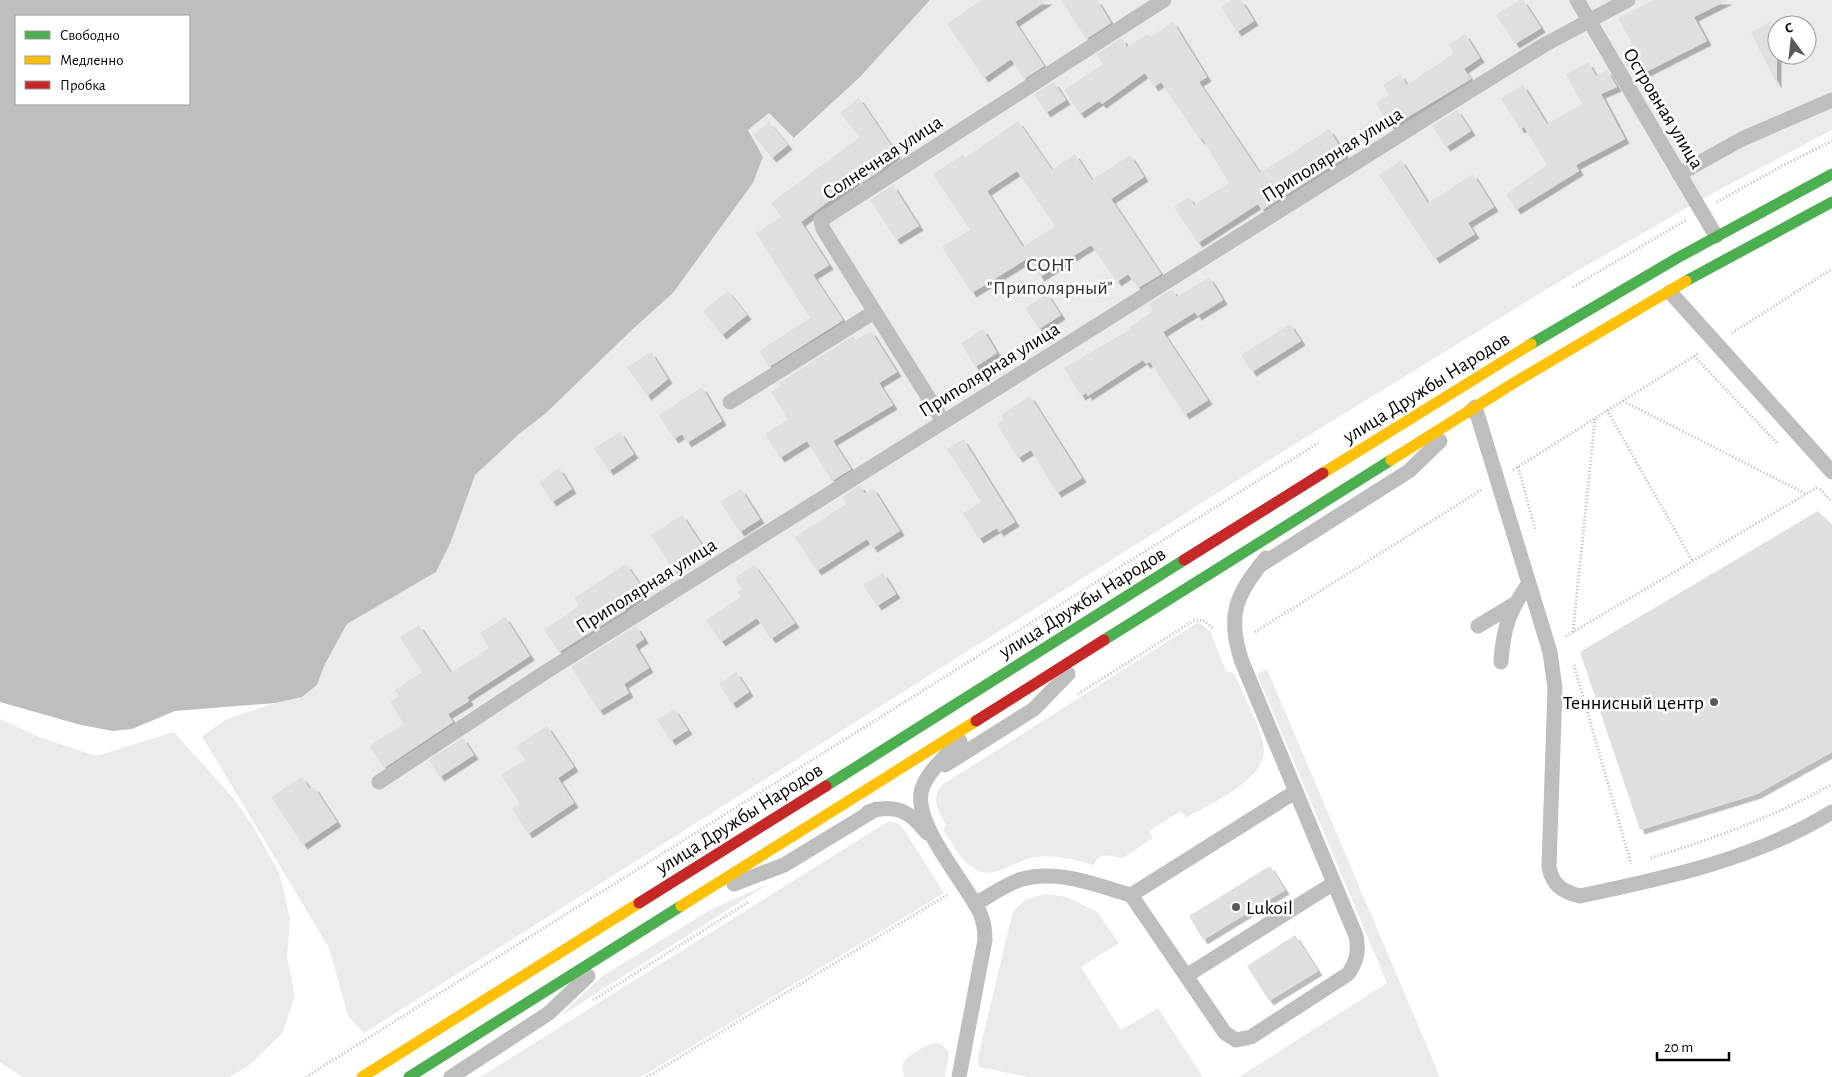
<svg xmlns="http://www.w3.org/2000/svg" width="1832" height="1077" viewBox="0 0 1832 1077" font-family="'Alegreya Sans',sans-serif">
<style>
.green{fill:#ebebeb;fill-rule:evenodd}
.water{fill:#bebebe;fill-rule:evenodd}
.building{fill:#dfdfdf;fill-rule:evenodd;filter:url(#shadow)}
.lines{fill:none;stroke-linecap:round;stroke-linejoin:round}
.path{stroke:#b9b9b9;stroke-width:3;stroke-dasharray:1 2.5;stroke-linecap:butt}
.lane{stroke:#bebebe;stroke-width:15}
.fast{stroke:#4caf50;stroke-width:11}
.slow{stroke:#ffc107;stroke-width:11}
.jam{stroke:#c62828;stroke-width:11}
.poi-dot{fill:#595959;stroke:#fff;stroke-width:2}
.labels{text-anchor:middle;stroke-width:5;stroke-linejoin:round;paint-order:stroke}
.street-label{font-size:20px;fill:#000;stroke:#fff}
.park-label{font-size:20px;fill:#323232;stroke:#fff}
.poi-label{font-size:20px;fill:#000;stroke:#fff;text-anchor:end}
</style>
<defs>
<filter id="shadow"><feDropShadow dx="4.5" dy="4.5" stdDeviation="0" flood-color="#0004"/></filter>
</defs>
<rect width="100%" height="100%" fill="#fff"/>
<!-- green -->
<path class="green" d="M930,0H1832V130L1711,194L1575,272L1298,442L364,1033L348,1016L329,948L202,736L227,719L275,703L302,697L317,685L325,664L347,624L436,572L450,544L474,475L519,434L545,414L634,328L673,293L753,183L763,157L748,130L769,113L795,138L860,77ZM1777,25H1807V55H1777Z
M1200,623L1210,631L1226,671L1234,673C1242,692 1264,732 1264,751C1264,781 1209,804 1186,818L1181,811L1149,831L1153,838L1123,858C1111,856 1099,851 1094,865C1075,860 1056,854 1037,857C1023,858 1013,866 1001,870C971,882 957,850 943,830L946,825C938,811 930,799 942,785L1195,624Z
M1267,669L1440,1077H1239L1387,983L1257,674Z
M0,719L39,737L96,756L174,732L234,799L252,825L279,872L290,918L287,958L295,996L282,1034L247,1067L229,1077H22L0,1062Z
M889,821L899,824L906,833L944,893L641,1077H480Z
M770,883L559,1017L601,977L710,910Z
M1045,894L1067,897L1097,912L1119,943L1081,967L1121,1030L1158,1008L1203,1077H1028L979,1067L978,1057L1013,911L1025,900Z
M937,1043L942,1045L949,1052L945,1077H904L902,1065C907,1055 926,1044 937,1043Z"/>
<!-- water -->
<path class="water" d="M0,0H930L860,77L794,138L769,113L748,130L763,157L753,183L673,293L634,328L545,414L519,434L475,475L450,544L436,572L347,624L325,664L317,685L302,697L275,703L175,711L132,729L113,731L81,725L0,702ZM16,16H189V104H16Z"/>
<!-- building -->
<path class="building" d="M981,0H1048L1015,22L1044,66L1024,79L1011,59L984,78L947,24Z
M1061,0H1097L1111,23L1086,39Z
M1232,0H1241L1254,21L1237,32L1221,7Z
M1520,0H1523L1541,28L1515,44L1496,15Z
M1653,0H1728L1694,17L1707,41L1634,78L1624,61L1637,53L1618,18Z
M1173,22L1207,77L1199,82L1260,173L1329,129L1346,157L1262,210L1258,204L1198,243L1174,207L1189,197L1194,205L1229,183L1202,138L1200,140L1161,82L1154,87L1145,73L1102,104L1099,101L1080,114L1064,90L1103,64L1096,55L1122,38L1127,47L1148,34L1150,37Z
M1769,22L1777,37V84L1751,33Z
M1465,34L1480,58L1464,69L1471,79L1391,127L1376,103L1389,95L1383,85L1400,74L1407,85L1454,53L1449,45Z
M1588,62L1596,76L1607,70L1617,87L1601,94L1625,139L1576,165L1579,171L1516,210L1506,194L1547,165L1524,127L1520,129L1501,98L1523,85L1547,124L1582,104L1566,74Z
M1054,82L1066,100L1046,113L1034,94Z
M859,98L897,154L881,166L883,169L860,184L858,179L801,222L829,265L813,275L843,320L769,367L759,351L810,318L756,233L781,217L771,203L860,137L840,113Z
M1457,110L1471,131L1446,147L1432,126Z
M1018,121L1052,170L1075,154L1092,180L1130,155L1144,177L1111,199L1161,274L1138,288L1128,274L1117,282L1091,245L1040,277L1028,258L972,293L942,247L970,230L933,174L963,155L965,158ZM1017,171L1055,226L1023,247L987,191Z
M769,122L788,145L772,158L753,135Z
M1401,160L1428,203L1473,174L1494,207L1468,223L1475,234L1435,259L1379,175Z
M893,185L919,226L896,240L870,200Z
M1209,277L1223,300L1197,316L1195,312L1163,332L1208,400L1185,415L1150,362L1146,364L1143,360L1088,396L1086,393L1081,396L1064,368L1131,329L1130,327L1153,311L1149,304L1172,289L1177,297Z
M728,291L747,315L722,335L703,311Z
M1047,294L1061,315L1039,329L1025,308Z
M1290,324L1301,341L1252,372L1241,355Z
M983,329L997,353L975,367L961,343Z
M871,331L897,372L879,383L893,405L833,441L851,469L832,481L807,441L780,458L765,434L788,419L771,392L781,386L779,383L853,336L856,340Z
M651,352L668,379L647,396L627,367Z
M702,387L722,421L687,443L682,434L674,439L659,415Z
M1030,396L1082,478L1057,493L1031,450L1018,458L997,424L1004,420L1001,415Z
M620,432L634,454L609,471L594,448Z
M963,439L1015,522L999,532L997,528L979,539L963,513L981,502L947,449Z
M559,468L572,489L552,502L539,482Z
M860,485L865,494L873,488L900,531L873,548L867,539L817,571L795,537L846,504L842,497Z
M741,489L760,519L740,532L720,502Z
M1818,511L1832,525V752L1757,794L1640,830L1580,652Z
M682,515L706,551L674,571L651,535Z
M626,564L645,592L624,607L626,610L559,652L544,630L579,606L574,598Z
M754,565L795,623L771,639L757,618L721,642L706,620L741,597L738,592L743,590L735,578Z
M883,573L896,594L877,606L863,585Z
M505,617L530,656L467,697L469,701L448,714L453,722L384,768L369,746L404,724L390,702L399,696L395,690L422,672L400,637L419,625L451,673L489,648L480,633Z
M636,626L644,639L635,645L649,668L624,684L629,693L599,711L571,667Z
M736,672L749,692L732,704L719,684Z
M674,709L688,730L671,741L657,720Z
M547,726L574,767L558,778L574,803L528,834L512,809L520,804L501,775L525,760L516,746Z
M463,738L474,755L440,777L429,760Z
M302,777L310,789L314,787L337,822L303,845L271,797Z
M1270,866L1285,890L1203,940L1189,916Z
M1295,935L1318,971L1269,1001L1247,966Z"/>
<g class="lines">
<!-- path -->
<path class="path" d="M1717,202L1784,165L1832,141
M1573,287L1686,220
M1732,333L1832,269
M1694,356L1777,443
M1623,401L1806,494
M1607,410L1693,562
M1518,467L1535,529
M1513,470L1699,353
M1820,489L1832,502
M1255,632L1481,490
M1573,632L1595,419
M1566,636L1818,487
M1574,665L1631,864
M1078,694L1193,621L1203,620L1214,629
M1651,858C1714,838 1775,817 1832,784
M593,1000L750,901
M306,1077L1318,443
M647,1077L947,895"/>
<!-- lane -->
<path class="lane" d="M1577,0L1716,236
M1679,174L1742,139L1832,100
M1670,292L1832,472
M730,402L874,312
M1471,411L1475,407L1550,652L1555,688L1549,867C1552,885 1563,892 1580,896C1666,878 1756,859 1832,812
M943,421L823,229L821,220L1164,0
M1259,566L1409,471L1440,441
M1478,626L1513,605
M1501,662C1503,628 1509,611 1529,583
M945,765L1034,709L1068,674
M379,782L544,673L1473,89L1544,45L1628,0
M868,812C895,803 910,811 927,833
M734,884L784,865L876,809
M1131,895L1295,792
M975,904C989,896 1004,886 1019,880C1057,868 1095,885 1131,895L1225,1033L1236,1040L1251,1037L1348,974C1357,961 1359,951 1356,936L1242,662C1226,616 1236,594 1266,558
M1186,976L1334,883
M451,1077L549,1013L588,976
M959,1077L985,940C985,930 984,922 980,913C966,882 908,820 923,786C930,769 948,754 960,741"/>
<!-- fast -->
<path class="fast" d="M1686,281L1832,202
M1531,344L1679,257L1832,174
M1104,640L1391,460
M826,786L1184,560
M409,1077L681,906"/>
<!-- slow -->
<path class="slow" d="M1391,460L1512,384L1686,281
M1323,473L1531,344
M681,906L976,721
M362,1077L639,903"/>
<!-- jam -->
<path class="jam" d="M1184,560L1323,473
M976,721L1104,640
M639,903L826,786"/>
</g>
<!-- markers -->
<g class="poi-dot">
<circle cx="1714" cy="702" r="5"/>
<circle cx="1236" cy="907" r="5"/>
</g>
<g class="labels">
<!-- street labels -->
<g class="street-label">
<text transform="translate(1664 108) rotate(59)" y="7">Островная улица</text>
<text transform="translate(1332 154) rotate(-32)" y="7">Приполярная улица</text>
<text transform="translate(882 157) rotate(-33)" y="7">Солнечная улица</text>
<text transform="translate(989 369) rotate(-32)" y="7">Приполярная улица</text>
<text transform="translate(1426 387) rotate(-32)" y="7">улица Дружбы Народов</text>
<text transform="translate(646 585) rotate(-32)" y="7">Приполярная улица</text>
<text transform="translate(1082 602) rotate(-32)" y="7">улица Дружбы Народов</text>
<text transform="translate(739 818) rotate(-32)" y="7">улица Дружбы Народов</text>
</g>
<!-- park labels -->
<g class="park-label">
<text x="1050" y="271">СОНТ<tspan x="1050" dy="23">"Приполярный"</tspan></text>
</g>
<!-- poi labels -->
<g class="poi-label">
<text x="1704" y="709">Теннисный центр</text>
<text x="1246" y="914" text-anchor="start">Lukoil</text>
</g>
</g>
<!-- legend -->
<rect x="15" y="15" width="175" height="90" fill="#ffffff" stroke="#999999"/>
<rect x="25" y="31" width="25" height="8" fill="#4caf50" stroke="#999999"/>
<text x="60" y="40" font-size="15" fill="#000000">Свободно</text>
<rect x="25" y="56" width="25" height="8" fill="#ffc107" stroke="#999999"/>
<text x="60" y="65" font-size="15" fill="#000000">Медленно</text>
<rect x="25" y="81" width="25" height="8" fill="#c62828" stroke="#999999"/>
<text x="60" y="90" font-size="15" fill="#000000">Пробка</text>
<!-- north arrow -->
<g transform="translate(1792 40) rotate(345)"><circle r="24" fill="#ffffff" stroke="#999999"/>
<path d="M0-4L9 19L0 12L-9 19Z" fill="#595959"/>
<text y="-8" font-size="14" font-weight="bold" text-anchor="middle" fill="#000000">С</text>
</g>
<!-- scale -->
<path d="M1657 1052v8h72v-8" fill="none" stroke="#000000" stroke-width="2.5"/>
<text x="1664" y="1052" font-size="15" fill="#000000" stroke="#ffffff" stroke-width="4" paint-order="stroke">20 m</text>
</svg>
